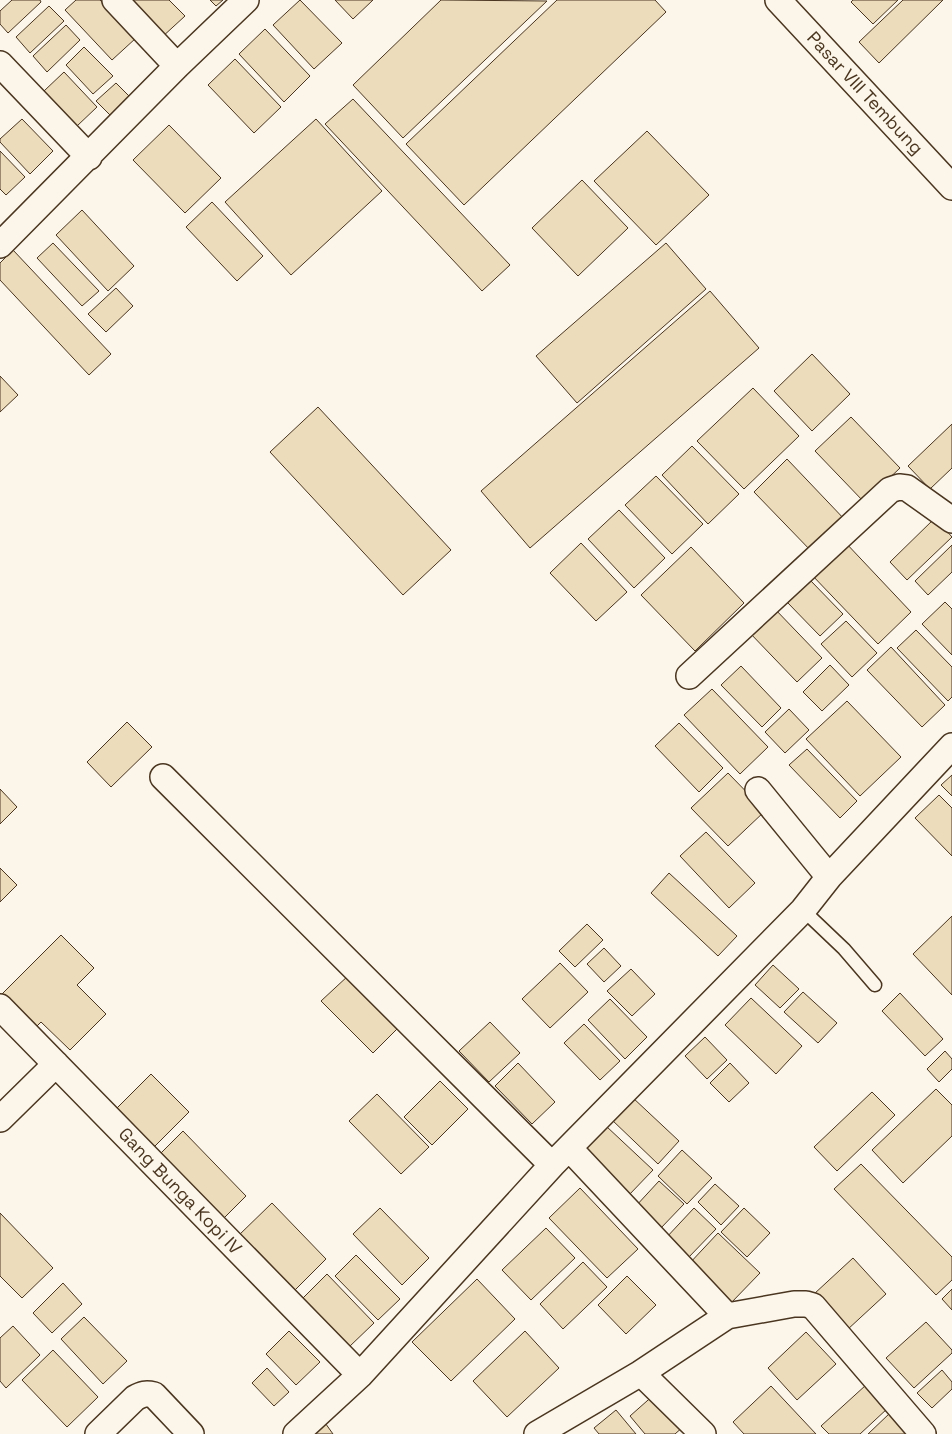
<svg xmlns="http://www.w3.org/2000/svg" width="952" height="1434" viewBox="0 0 952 1434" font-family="'Space Grotesk',sans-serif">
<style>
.building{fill:#ecdcbc;stroke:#4a3520}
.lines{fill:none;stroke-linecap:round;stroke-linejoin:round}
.lane-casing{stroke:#4a3520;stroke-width:15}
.street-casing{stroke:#4a3520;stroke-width:28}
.lane{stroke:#fbf6e9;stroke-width:12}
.street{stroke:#fbf6e9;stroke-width:25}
.labels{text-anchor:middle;stroke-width:4;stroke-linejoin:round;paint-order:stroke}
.street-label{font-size:18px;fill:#4a3520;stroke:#fbf6e9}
</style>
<rect width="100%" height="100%" fill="#fbf6e9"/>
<!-- building -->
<path class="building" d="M12,0H40L41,2L8,33L0,24V11Z
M76,0H100L136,38L112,60L65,10Z
M124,0H169L185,16L161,38Z
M210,0H223L216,6Z
M300,0L342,43L314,69L273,25Z
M335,0H373L353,19Z
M441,0L547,1L403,138L353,85Z
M557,0H655L666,12L464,205L406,144Z
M853,0H898L873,24L851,2Z
M903,0H943L879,63L859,42Z
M49,6L64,21L30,53L16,37Z
M66,25L80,40L47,72L33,56Z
M265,29L310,76L284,102L239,54Z
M84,47L113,76L93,94L66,65Z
M235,59L281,107L254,133L208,85Z
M64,72L97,107L77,126L44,91Z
M116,83L129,96L110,115L96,101Z
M353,99L510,265L482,291L325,124Z
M22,119L53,151L30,174L0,142V139Z
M316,119L382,191L291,275L225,202Z
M169,125L221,178L185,213L133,160Z
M647,131L709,195L656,245L594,181Z
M0,151L25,177L6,195L0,189Z
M582,180L628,228L578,276L532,228Z
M212,202L263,256L237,281L186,227Z
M82,210L134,266L108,291L56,235Z
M53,243L99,291L82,306L37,258Z
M666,243L706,289L577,403L536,356Z
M13,250L111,354L89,375L0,280V263Z
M116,288L133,306L106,332L88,314Z
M710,291L759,348L530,548L481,491Z
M812,354L850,394L812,431L774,391Z
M0,376L18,395L0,412Z
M753,388L799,436L744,489L697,441Z
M318,407L451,550L403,595L270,452Z
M851,417L900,468L864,502L815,451Z
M952,424V468L930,489L908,466Z
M692,446L739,494L708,524L662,475Z
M787,459L847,522L814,554L754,492Z
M656,476L703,524L672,554L625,505Z
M619,510L665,558L634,588L588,539Z
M935,518L952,537L907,580L890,562Z
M844,541L911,612L878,644L810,573Z
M581,543L627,592L596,621L550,573Z
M952,545V572L928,595L915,581Z
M691,547L744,603L695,651L641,595Z
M810,580L843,614L820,636L787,602Z
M945,602L952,609V655L922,624Z
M773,607L822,658L797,682L748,631Z
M846,621L877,653L852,677L821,644Z
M916,630L952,667V697L948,701L897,648Z
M891,647L945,705L922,727L867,670Z
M830,665L849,685L822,711L803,692Z
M741,666L781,708L762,727L721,685Z
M712,689L768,747L740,774L684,715Z
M847,701L901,757L860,796L806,739Z
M789,709L809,730L785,753L765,732Z
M127,722L152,747L111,787L87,762Z
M679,723L723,768L699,792L655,746Z
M807,749L857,801L840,818L789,765Z
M728,773L765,811L728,846L691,808Z
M952,775V796L941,785Z
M0,789L17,807L0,824Z
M939,795L952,808V856L915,818Z
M706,832L755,883L729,908L680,856Z
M0,868L17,885L0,902Z
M669,873L737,936L718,956L651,893Z
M952,916V995L913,954Z
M587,924L603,940L575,967L559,951Z
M61,935L94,968L77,985L106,1014L70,1050L41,1022L30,1033L0,996Z
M604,948L621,966L604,982L587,964Z
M560,963L588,992L550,1028L522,999Z
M773,965L799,989L780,1008L755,985Z
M631,969L655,994L632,1016L607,991Z
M349,975L400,1026L373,1053L321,1001Z
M803,992L837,1023L818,1043L784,1012Z
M900,993L943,1039L925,1056L882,1011Z
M751,998L802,1046L776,1074L725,1025Z
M610,999L647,1037L625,1059L588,1020Z
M490,1022L520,1053L489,1082L459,1051Z
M584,1024L620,1061L600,1080L564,1043Z
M705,1037L727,1060L707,1079L685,1056Z
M945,1051L952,1059V1069L939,1082L927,1069Z
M518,1063L555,1102L532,1124L495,1086Z
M730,1063L749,1083L729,1102L710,1083Z
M151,1074L189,1112L152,1149L114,1111Z
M440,1081L468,1109L432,1145L404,1117Z
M936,1089L952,1105V1136L903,1183L872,1150Z
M872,1092L895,1115L837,1171L814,1147Z
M377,1094L429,1147L401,1174L349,1121Z
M632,1097L679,1141L658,1164L611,1119Z
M606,1126L653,1170L628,1196L582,1152Z
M183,1131L246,1196L221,1221L158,1156Z
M682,1150L712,1178L687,1204L658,1176Z
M861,1164L952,1257V1280L936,1295L834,1189Z
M659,1181L684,1204L659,1230L635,1207Z
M715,1184L739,1206L721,1225L698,1202Z
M580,1188L638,1249L607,1278L549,1218Z
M272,1203L326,1259L293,1292L238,1236Z
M380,1208L429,1258L402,1285L353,1234Z
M694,1208L716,1229L687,1259L665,1239Z
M744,1208L770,1233L747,1257L721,1232Z
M0,1213L53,1268L22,1298L0,1276Z
M546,1228L575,1258L531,1300L502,1270Z
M718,1233L760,1273L730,1304L688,1265Z
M356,1255L400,1299L378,1320L335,1276Z
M853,1258L886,1294L847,1330L814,1294Z
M583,1262L607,1287L563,1329L540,1304Z
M327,1274L374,1323L349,1347L302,1299Z
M627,1276L656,1305L626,1334L598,1305Z
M477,1279L515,1319L451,1381L412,1342Z
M63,1283L82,1304L52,1333L33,1313Z
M952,1289V1310L942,1299Z
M84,1317L127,1361L103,1384L61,1339Z
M926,1322L952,1350V1353L914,1388L886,1358Z
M13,1326L40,1355L6,1388L0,1381V1338Z
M289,1331L320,1362L296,1385L266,1354Z
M525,1331L559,1368L507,1417L473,1381Z
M806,1332L836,1364L797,1400L768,1368Z
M53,1350L98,1397L67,1427L22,1380Z
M267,1368L289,1392L274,1406L252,1383Z
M942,1370L952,1382V1389L932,1408L917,1393Z
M866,1385L888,1408L860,1434H829L821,1426Z
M771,1386L816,1434H744L733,1422Z
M656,1393L684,1426L675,1434H645L630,1416Z
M616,1410L636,1434H599L594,1428Z
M890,1413L909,1434H868Z
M323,1420L333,1434H305Z"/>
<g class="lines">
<defs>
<path id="lane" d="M803,910L844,949L875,985"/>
<path id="street" d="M115,0L177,66
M778,0L952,187
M0,64L89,157
M0,245L177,66L246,0
M689,676L890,490L899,487L907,488L952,520
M163,777L552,1165
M758,790L829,877
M0,1007L360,1375
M0,1119L56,1064
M569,1148L727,1316
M641,1373L703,1434
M98,1434L135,1398C142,1394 146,1393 154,1395L191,1434
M296,1434L360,1375L552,1165L803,910L829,877L952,746
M537,1434L641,1373L727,1316L794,1304H806L813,1306L923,1434"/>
</defs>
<!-- lane casing -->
<use href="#lane" class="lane-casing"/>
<!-- street casing -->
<use href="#street" class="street-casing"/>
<!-- lane -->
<use href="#lane" class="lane"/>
<!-- street -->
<use href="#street" class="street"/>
</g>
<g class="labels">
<!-- street labels -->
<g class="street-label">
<text transform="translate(865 93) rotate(47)" y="6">Pasar VIII Tembung</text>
<text transform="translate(180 1191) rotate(46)" y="6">Gang Bunga Kopi IV</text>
</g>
</g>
</svg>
